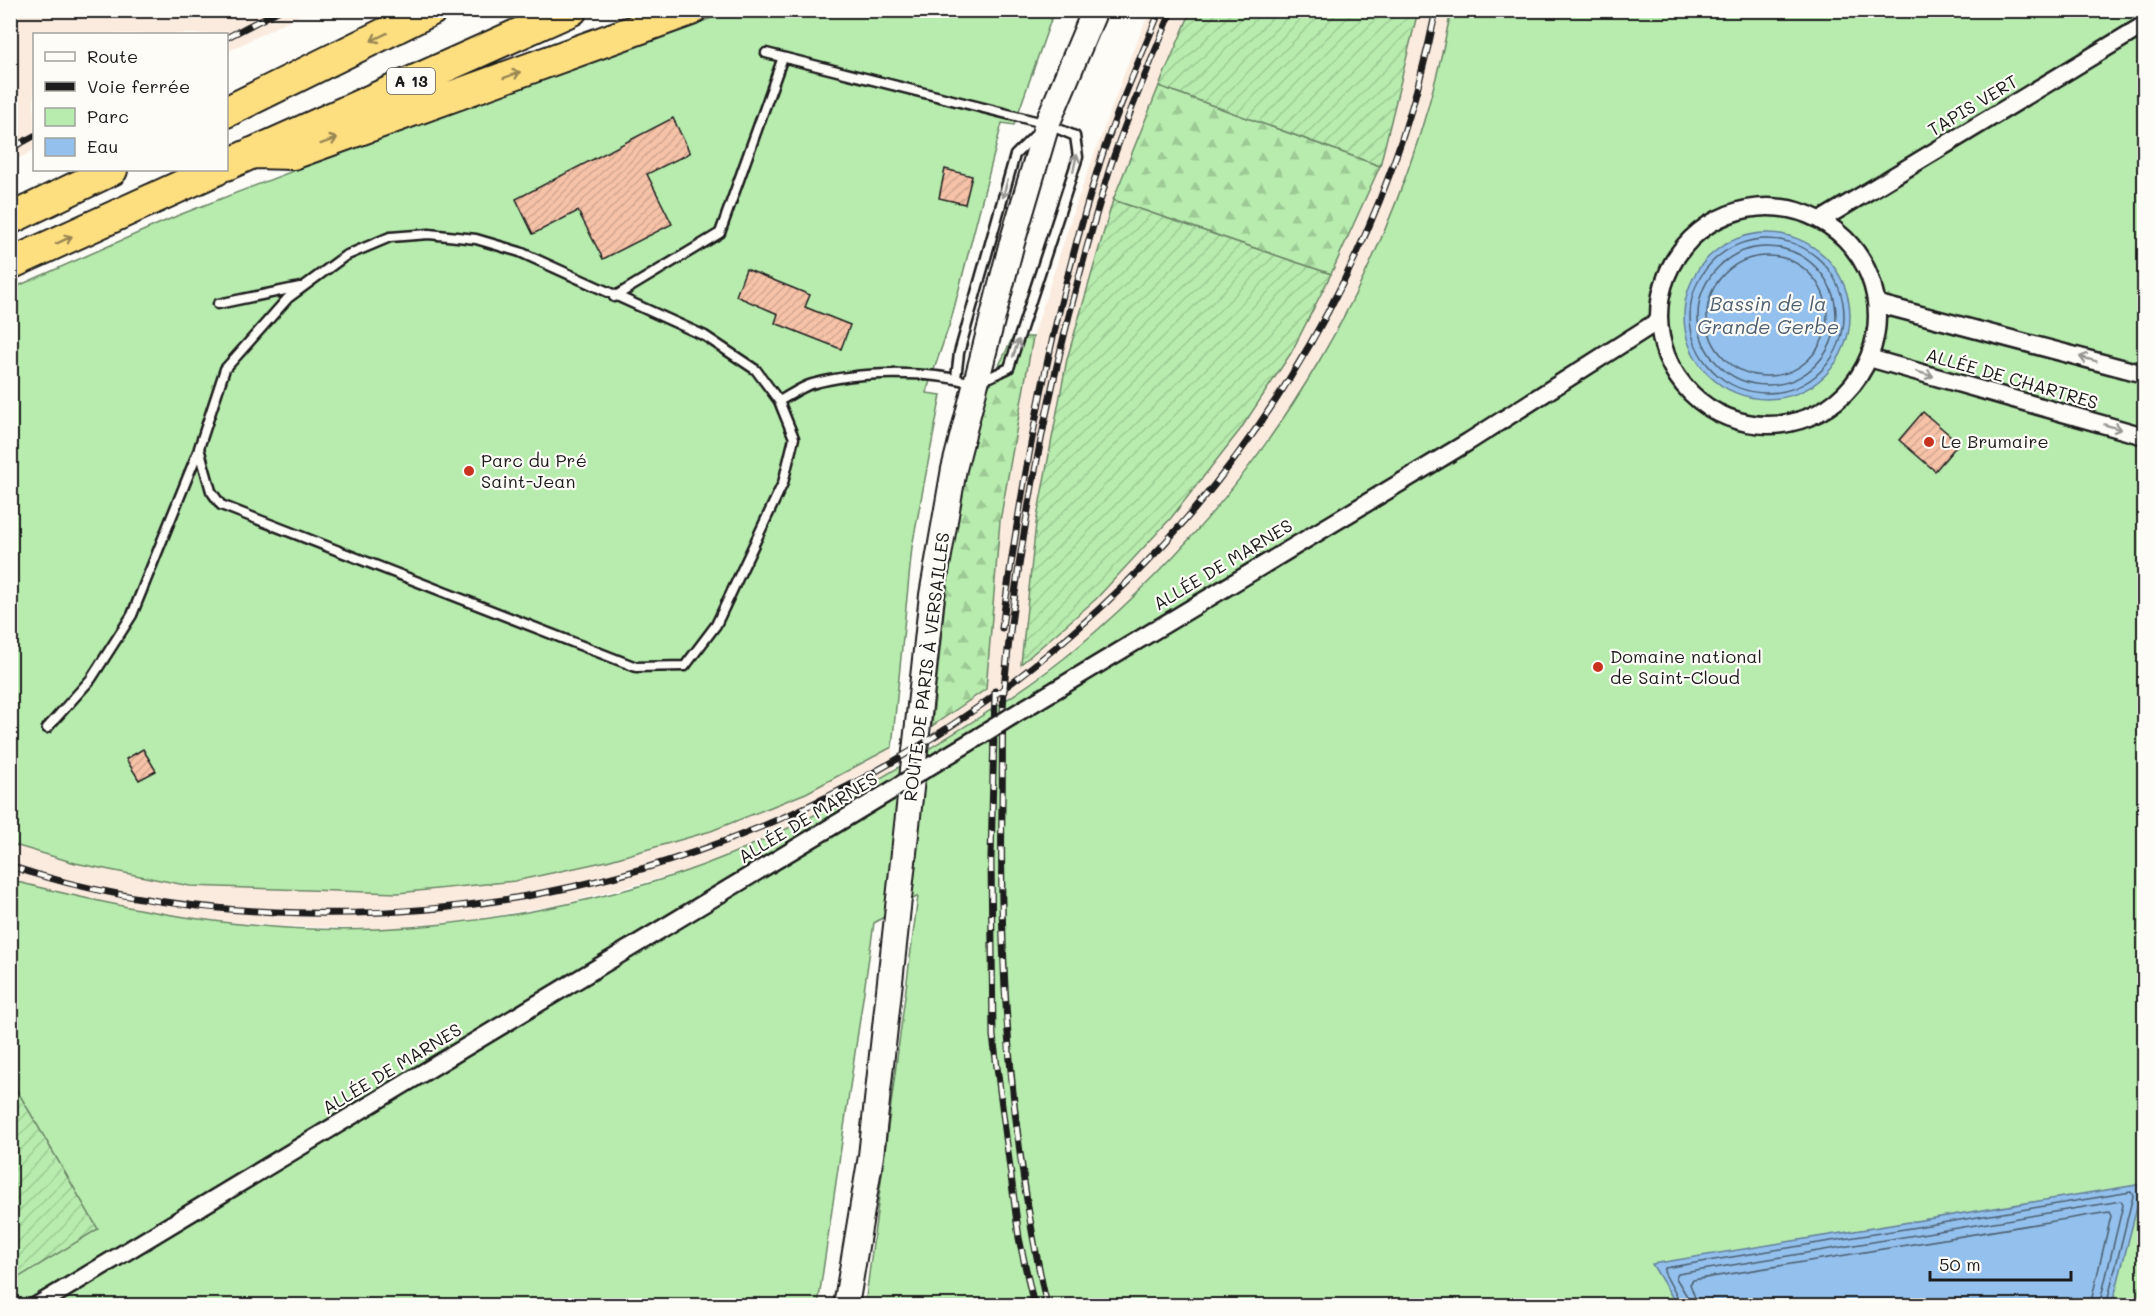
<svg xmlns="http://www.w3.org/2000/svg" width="2155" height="1316" viewBox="0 0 2155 1316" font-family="Mali,sans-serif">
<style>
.built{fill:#fbebdf}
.forest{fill:url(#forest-firs);stroke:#6a8465;stroke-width:1.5}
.park{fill:#b7ecae;stroke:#6a8465;stroke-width:1.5}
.garden{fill:url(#garden-furrows);stroke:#6a8465;stroke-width:1.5}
.water{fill:#93c0ed;stroke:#637e99;stroke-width:1.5}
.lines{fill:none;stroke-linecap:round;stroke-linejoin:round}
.shore{stroke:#4c5e70;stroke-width:1.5}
.building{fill:url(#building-hatch);stroke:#1c1c1c;stroke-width:1.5}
.lane-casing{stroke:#1c1c1c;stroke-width:13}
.street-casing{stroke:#1c1c1c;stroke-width:21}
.secondary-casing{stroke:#1c1c1c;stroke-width:28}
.highway-casing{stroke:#1c1c1c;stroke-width:34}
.lane{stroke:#fdfcf7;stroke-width:8}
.street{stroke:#fdfcf7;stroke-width:16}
.secondary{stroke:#fdfcf7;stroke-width:24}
.highway{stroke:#fedf80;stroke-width:30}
.rail-casing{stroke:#1c1c1c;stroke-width:7}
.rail{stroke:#fdfcf7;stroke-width:4.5;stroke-dasharray:14;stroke-linecap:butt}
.street-bridge-casing{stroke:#1c1c1c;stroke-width:21;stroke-linecap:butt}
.street-bridge{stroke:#fdfcf7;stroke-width:16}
.oneway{stroke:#988753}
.oneway2{stroke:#989794}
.poi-dot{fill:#c8321e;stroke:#fdfcf7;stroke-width:2}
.labels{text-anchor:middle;stroke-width:4.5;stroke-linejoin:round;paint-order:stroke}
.shield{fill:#fdfcf7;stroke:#605f5e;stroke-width:1.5}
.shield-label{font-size:16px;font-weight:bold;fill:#1c1c1c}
.street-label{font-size:18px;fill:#1c1c1c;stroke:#fdfcf7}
.poi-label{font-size:18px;fill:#1c1c1c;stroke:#fdfcf7;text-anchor:start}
.water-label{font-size:20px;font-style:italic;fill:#4c5e70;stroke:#fdfcf7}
</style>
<defs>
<pattern id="forest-firs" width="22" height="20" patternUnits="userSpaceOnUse" patternTransform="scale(1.5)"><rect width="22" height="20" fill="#b7ecae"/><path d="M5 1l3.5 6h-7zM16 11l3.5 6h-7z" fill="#9dca95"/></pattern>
<pattern id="garden-furrows" width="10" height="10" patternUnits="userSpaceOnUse" patternTransform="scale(1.5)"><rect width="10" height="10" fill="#b7ecae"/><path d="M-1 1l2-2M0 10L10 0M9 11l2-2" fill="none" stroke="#9dca95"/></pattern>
<pattern id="building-hatch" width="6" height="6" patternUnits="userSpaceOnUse" patternTransform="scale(1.5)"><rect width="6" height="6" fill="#f6c2a8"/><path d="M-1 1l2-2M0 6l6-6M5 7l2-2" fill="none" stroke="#d2a690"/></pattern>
</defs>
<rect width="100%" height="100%" fill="#fdfcf7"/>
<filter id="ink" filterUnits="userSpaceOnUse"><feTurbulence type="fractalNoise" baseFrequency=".0167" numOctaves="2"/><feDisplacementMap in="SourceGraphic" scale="12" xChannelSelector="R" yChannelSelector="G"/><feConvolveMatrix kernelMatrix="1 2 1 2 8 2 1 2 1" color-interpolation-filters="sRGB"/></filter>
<g filter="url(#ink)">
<!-- built -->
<path class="built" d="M11,10H307V11L227,52L226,34H34V150L11,163Z
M1150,11H1191L1113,200L1067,359L1036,523L1021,664L1096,599L1171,518L1240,430L1291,353L1331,274L1380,166L1418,11H1451L1443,53L1412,158L1386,230L1351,305L1309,382L1257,458L1187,541L1120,610L1075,649L1027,685L933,746L932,726L986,689L1000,521L1033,337L1076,204L1131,55Z
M892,747L893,771L822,812L767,839L683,872L567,903L472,920L376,929L278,926L170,917L78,898L11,880L10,844L75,863L190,886L398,893L515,881L607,861L711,831L806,793Z"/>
<!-- forest -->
<path class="forest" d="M1159,86L1380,166L1331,274L1113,200Z
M1013,337H1033L1000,521L986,689L932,726L951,544L982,400Z"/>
<!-- park -->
<path class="park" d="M731,11H1054L1014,125L1002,123L951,320L926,393L941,395L912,547L892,747L806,793L711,831L607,861L515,881L398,893L190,886L75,863L11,844V289L179,215L329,157Z
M1451,11H2144V1305H865L918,896L874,923L818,1305H11L10,880C130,911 252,934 377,929C475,925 591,904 684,872C768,843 847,800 922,753C975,720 1031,687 1079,646C1273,482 1403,259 1451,11Z"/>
<!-- garden -->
<path class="garden" d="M1191,11H1418L1380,166L1159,86Z
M1113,200L1331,274L1291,353L1240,430L1171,518L1096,599L1021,664L1036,523L1067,359Z
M11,1080L98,1229L11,1282H10Z"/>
<!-- water -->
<path class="water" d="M1684 316a83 83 0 1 1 166 0a83 83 0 1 1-166 0Z
M2143,1184L2112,1305H1677L1652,1264Z"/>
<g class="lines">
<!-- shore -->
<path class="shore" d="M1690 316a77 77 0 1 1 154 0a77 77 0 1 1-154 0Z
M1698 316a69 69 0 1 1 138 0a69 69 0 1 1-138 0Z
M1707 316a60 60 0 1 1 120 0a60 60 0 1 1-120 0Z
M1682,1306L1664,1272L1665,1268L2131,1192L2133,1196L2106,1306
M1689,1306L1688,1298L1676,1278L1678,1274L2121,1201L2123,1205L2099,1306
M1698,1306L1690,1284L1693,1280L2109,1212L2111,1216L2090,1306"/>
</g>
<!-- building -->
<path class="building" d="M673,118L690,153L647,174L672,224L603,259L578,211L533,234L516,199Z
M945,169L972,176L965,204L939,198Z
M746,269L810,295L805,307L850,325L841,349L775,323L778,314L736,296Z
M1923,412L1959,443L1935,471L1899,440Z
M143,749L156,771L139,780L126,759Z"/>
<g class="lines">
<defs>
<path id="lane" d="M766,53L1047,124L1075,136L1078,157L1009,368L975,384C929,370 858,371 812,384C801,387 789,396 779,401
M429,234L476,239L520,252L705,336L756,370L779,401L794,438L783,483L716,625L685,666L636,667L221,505L211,491L199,448L225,369L288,298L345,256L390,237Z
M614,297L720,233L783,57
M218,304L300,287
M956,378L959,353L1015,155L1036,134
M47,728L91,679L132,615L199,449"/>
<path id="street" d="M1659 316a109 109 0 1 1 218 0a109 109 0 1 1-218 0Z
M1821,220L2144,25
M1879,304L2144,374
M1869,358L2144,436
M1012,716L1468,442L1658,321
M922,771L980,736
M36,1306L894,789"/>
<path id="secondary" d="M846,1306L871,1156L932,595L954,469L1011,246L1047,124L1095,10"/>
<path id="highway" d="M226,112L432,10
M252,153L293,154L691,10
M226,165L572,10
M10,219L112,170
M10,264L216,170"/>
</defs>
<!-- lane casing -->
<use href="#lane" class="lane-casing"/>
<!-- street casing -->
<use href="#street" class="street-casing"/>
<!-- secondary casing -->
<use href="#secondary" class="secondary-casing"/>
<!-- highway casing -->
<use href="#highway" class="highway-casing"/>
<!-- lane -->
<use href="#lane" class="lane"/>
<!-- street -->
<use href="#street" class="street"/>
<!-- secondary -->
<use href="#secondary" class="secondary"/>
<!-- highway -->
<use href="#highway" class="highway"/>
<defs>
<path id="rail" d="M226,38L280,10
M10,149L34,136
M1002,628C1023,470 1052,315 1100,162C1116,111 1140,60 1160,10
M995,691L991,859L993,1036L1019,1238L1034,1306
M10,866C106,898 206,911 306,913C848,925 1329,541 1436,10
M1047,1306C1010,1141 999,972 1002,804C1003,762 1001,719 1005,678C1022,506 1059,336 1109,171C1126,117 1151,63 1172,10"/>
</defs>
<!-- rail casing -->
<use href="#rail" class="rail-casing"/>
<!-- rail -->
<use href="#rail" class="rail"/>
<defs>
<path id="street-bridge" d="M980,736L1012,716
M894,789L922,771"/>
</defs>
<!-- street-bridge casing -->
<use href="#street-bridge" class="street-bridge-casing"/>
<!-- street-bridge -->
<use href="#street-bridge" class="street-bridge"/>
</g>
<!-- one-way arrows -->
<defs><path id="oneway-shaft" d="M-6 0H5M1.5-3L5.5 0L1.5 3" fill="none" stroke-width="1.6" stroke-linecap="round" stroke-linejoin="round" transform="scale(1.5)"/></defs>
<g class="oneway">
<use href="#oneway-shaft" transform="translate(379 37) rotate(154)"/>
<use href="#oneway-shaft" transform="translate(512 75) rotate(-20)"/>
<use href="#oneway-shaft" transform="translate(329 141) rotate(-20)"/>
<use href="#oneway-shaft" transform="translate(64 240) rotate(-25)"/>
</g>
<g class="oneway2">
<use href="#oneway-shaft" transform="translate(1075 163) rotate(-78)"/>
<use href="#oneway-shaft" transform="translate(1005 189) rotate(106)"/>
<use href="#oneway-shaft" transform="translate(1016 348) rotate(-71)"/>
<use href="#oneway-shaft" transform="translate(2088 359) rotate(-165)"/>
<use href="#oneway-shaft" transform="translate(1925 374) rotate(16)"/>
<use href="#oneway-shaft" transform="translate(2113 427) rotate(16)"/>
</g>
</g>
<!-- markers -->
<g class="poi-dot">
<circle cx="1929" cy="442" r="6"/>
<circle cx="469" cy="471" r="6"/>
<circle cx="1598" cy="667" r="6"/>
</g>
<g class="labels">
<!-- shield labels -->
<rect class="shield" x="387" y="68" width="48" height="26" rx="4.5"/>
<g class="shield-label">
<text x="411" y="87">A 13</text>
</g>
<!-- street labels -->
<g class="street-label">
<text transform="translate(1973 106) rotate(-31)" y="6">TAPIS VERT</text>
<text transform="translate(2012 379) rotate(16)" y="6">ALLÉE DE CHARTRES</text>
<text transform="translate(1223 565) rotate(-31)" y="6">ALLÉE DE MARNES</text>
<text transform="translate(927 667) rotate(-83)" y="6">ROUTE DE PARIS À VERSAILLES</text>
<text transform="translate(808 818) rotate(-31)" y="6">ALLÉE DE MARNES</text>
<text transform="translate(392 1069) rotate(-31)" y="6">ALLÉE DE MARNES</text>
</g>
<!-- poi labels -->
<g class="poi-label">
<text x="1941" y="448">Le Brumaire</text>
<text x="481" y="467">Parc du Pré<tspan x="481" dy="21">Saint-Jean</tspan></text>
<text x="1610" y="663">Domaine national<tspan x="1610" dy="21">de Saint-Cloud</tspan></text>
</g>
<!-- water labels -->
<g class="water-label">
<text x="1768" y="311">Bassin de la<tspan x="1768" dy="23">Grande Gerbe</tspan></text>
</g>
</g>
<!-- margin -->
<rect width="2155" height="1316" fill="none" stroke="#fdfcf7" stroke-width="36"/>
<rect x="18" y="18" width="2119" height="1280" fill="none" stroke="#1c1c1c" stroke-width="2" filter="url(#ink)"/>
<!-- legend -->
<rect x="33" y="33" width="195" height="138" fill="#fdfcf7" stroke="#a3a29f" stroke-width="1.5"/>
<rect x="45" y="52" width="30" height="9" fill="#fdfcf7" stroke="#a3a29f" stroke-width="1.5"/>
<text x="87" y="63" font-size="18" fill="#1c1c1c">Route</text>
<rect x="45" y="82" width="30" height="9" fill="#1c1c1c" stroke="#a3a29f" stroke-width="1.5"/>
<text x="87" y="93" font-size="18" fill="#1c1c1c">Voie ferrée</text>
<rect x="45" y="108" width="30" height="18" fill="#b7ecae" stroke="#a3a29f" stroke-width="1.5"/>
<text x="87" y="123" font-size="18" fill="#1c1c1c">Parc</text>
<rect x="45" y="138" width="30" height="18" fill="#93c0ed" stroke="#a3a29f" stroke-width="1.5"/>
<text x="87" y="153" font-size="18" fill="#1c1c1c">Eau</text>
<!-- scale -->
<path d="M1930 1271v9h141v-9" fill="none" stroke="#1c1c1c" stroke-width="3"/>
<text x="1939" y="1271" font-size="18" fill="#1c1c1c" stroke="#fdfcf7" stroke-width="4.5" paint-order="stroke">50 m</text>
</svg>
